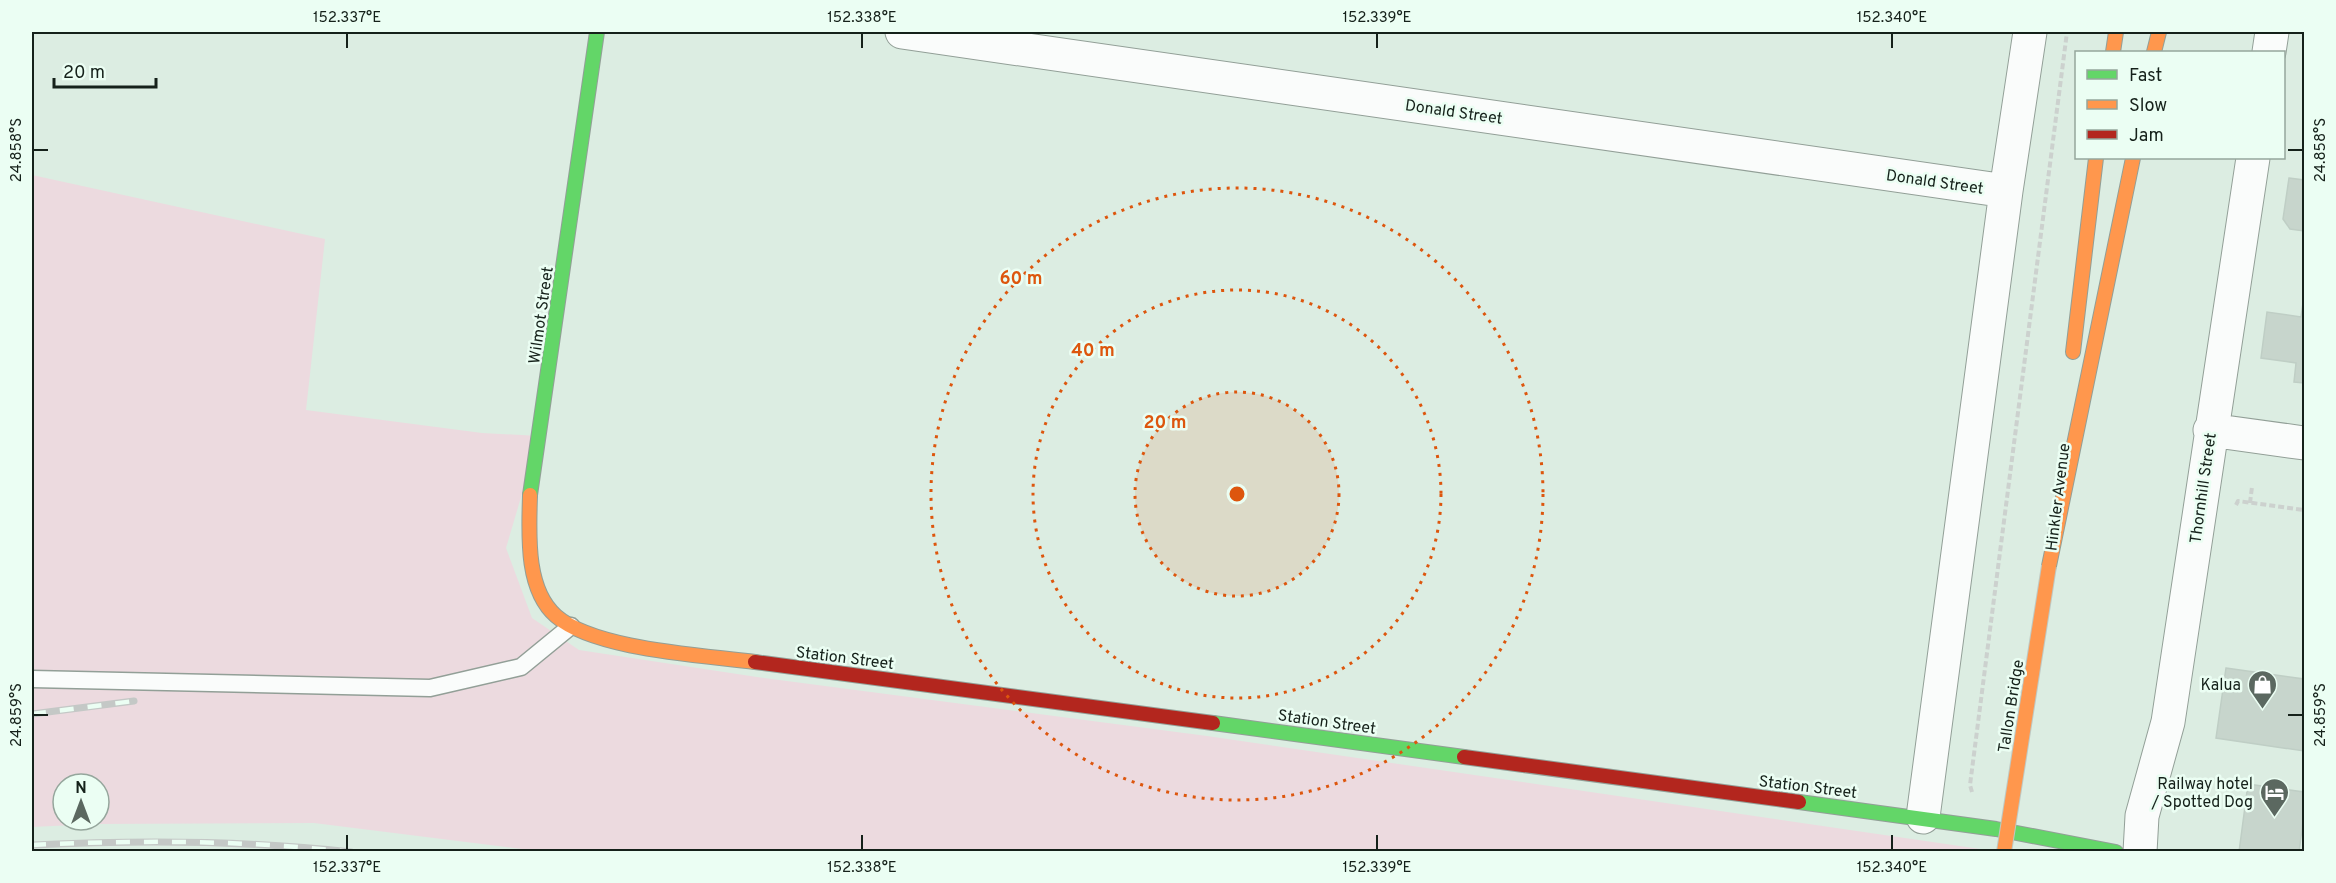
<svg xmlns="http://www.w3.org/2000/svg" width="2336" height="883" viewBox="0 0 2336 883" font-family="Overpass,sans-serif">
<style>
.green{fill:#ecdadf;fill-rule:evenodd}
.building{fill:#c7d5cc;stroke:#bfcec5;stroke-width:1.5}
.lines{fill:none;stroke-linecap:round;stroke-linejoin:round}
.lane-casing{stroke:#929f97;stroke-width:19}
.street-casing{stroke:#929f97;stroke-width:35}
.fast-casing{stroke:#929f97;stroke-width:16}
.slow-casing{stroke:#929f97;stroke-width:16}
.jam-casing{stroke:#929f97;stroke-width:16}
.path{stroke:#ccd1ce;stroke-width:4;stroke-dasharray:6 3;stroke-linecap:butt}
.lane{stroke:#fafcfb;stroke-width:16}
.street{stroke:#fafcfb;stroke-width:33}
.fast{stroke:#63d668;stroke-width:14}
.slow{stroke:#ff974d;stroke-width:14}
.jam{stroke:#b3261e;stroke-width:14}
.rail-casing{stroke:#c4c8c6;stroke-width:7}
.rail{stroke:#ebfef3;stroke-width:4.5;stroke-dasharray:14;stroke-linecap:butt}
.slow-bridge-casing{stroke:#bfc8c2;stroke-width:16;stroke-linecap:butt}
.slow-bridge{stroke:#ff974d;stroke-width:14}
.ticks{fill:none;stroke:#15211a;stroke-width:2}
.ring{fill:none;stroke:#dd560d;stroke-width:3;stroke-dasharray:3 6}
.labels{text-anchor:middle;stroke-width:5;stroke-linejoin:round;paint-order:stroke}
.street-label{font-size:16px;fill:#15211a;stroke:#ebfef3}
.poi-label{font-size:16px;fill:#15211a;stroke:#ebfef3;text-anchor:end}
.centre{fill:#dd560d;stroke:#ebfef3;stroke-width:3}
.ring-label{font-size:18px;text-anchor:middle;font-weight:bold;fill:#dd560d;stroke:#ebfef3;stroke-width:5;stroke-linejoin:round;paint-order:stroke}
.neatline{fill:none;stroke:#15211a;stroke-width:2}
.ticks-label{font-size:15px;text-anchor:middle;fill:#15211a}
</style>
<rect width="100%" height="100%" fill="#dcede2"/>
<!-- green -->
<path class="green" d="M32,175L325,239L306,410L482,433L539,436L506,548L532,618L579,650L757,677L1207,736L1994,851L547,852L314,823L94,824L32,827ZM63,784H99V820H63Z"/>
<!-- building -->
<path class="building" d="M2289,178L2304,180V231L2290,229L2283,219Z
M2304,296V383L2294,382L2296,363L2261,358L2267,312L2301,317Z
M2226,668L2304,679V751L2216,738Z
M2248,784L2304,792V814L2299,852H2239Z"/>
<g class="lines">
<defs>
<path id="lane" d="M32,679L430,688L521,667L571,626"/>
<path id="street" d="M902,32L2006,191
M2269,52L2272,32
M2210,430L2304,443
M1923,817L2006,191L2030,32
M2140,852L2142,816L2168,722L2253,158"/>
<path id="fast" d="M530,495L597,32
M1213,723L1464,757
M1799,802L1996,829L2116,852"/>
<path id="slow" d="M2113,52L2116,32
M2154,52L2159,32
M2073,352L2096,158
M530,495C529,533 525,589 556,616C595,650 703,655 755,662
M2049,566L2133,158"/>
<path id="jam" d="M755,662L1213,723
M1464,757L1799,802"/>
</defs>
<!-- lane casing -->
<use href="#lane" class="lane-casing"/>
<!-- street casing -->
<use href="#street" class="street-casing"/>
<!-- fast casing -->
<use href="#fast" class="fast-casing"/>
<!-- slow casing -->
<use href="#slow" class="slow-casing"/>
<!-- jam casing -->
<use href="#jam" class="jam-casing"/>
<!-- path -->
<path class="path" d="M2250,503L2252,487
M2236,505L2238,501L2304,510
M1972,792L1970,785L2067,32"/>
<!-- lane -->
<use href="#lane" class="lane"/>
<!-- street -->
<use href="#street" class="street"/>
<!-- fast -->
<use href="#fast" class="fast"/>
<!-- slow -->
<use href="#slow" class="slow"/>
<!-- jam -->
<use href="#jam" class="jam"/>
<defs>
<path id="rail" d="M32,714L134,701
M32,845C138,840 244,840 351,852"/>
</defs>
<!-- rail casing -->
<use href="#rail" class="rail-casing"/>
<!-- rail -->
<use href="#rail" class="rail"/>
<defs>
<path id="slow-bridge" d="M2004,852L2049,566"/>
</defs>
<!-- slow-bridge casing -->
<use href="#slow-bridge" class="slow-bridge-casing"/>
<!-- slow-bridge -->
<use href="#slow-bridge" class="slow-bridge"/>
</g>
<!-- ticks -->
<path class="ticks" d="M347,33V48M862,33V48M1377,33V48M1892,33V48M33,150H48M2288,150H2303M33,715H48M2288,715H2303M347,835V850M862,835V850M1377,835V850M1892,835V850"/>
<!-- distance rings -->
<circle cx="1237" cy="494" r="102" fill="#dd560d" fill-opacity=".12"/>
<g class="ring">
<circle cx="1237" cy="494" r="102"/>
<circle cx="1237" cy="494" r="204"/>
<circle cx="1237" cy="494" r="306"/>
</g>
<!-- icons -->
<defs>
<symbol id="shop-pin" viewBox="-11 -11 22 30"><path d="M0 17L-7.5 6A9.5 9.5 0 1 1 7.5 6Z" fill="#5b6860" stroke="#ebfef3"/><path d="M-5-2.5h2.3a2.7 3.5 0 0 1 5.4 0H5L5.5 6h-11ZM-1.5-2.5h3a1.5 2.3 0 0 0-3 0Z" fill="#fff"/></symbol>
<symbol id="hotel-pin" viewBox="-11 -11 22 30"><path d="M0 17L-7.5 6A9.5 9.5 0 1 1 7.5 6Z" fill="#5b6860" stroke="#ebfef3"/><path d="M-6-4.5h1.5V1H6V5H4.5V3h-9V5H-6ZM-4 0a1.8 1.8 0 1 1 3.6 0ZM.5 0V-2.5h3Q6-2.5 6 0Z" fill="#fff"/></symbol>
</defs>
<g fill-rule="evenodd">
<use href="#shop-pin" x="2246" y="668" width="33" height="45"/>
<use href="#hotel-pin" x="2258" y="776" width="33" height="45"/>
</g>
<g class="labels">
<!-- street labels -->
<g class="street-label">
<text transform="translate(1454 111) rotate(8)" y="6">Donald Street</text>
<text transform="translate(1935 181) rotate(8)" y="6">Donald Street</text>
<text transform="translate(540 315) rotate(-82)" y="6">Wilmot Street</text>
<text transform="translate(2202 488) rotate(-82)" y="6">Thornhill Street</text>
<text transform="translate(2057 497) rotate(-83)" y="6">Hinkler Avenue</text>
<text transform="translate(845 657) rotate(7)" y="6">Station Street</text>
<text transform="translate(2010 706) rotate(-81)" y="6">Tallon Bridge</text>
<text transform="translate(1327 721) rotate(8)" y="6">Station Street</text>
<text transform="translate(1808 786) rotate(7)" y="6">Station Street</text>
</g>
<!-- poi labels -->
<g class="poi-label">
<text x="2241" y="690">Kalua</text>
<text x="2253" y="789">Railway hotel<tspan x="2253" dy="18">/ Spotted Dog</tspan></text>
</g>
</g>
<circle cx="1237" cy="494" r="9" class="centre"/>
<g class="ring-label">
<text x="1021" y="284">60 m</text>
<text x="1093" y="356">40 m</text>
<text x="1165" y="428">20 m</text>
</g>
<!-- border -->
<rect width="2336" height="883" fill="none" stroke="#ebfef3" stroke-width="66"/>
<!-- legend -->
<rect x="2075" y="51" width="210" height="108" fill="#ebfef3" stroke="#95a69c" stroke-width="1.5"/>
<rect x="2087" y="70" width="30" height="9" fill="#63d668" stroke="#95a69c" stroke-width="1.5"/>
<text x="2129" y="81" font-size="18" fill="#15211a">Fast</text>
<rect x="2087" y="100" width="30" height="9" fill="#ff974d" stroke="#95a69c" stroke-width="1.5"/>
<text x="2129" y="111" font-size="18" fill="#15211a">Slow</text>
<rect x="2087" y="130" width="30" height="9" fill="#b3261e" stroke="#95a69c" stroke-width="1.5"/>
<text x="2129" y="141" font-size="18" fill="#15211a">Jam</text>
<!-- north arrow -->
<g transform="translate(81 802)"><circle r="28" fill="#ebfef3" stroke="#95a69c" stroke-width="1.5"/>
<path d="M0-4.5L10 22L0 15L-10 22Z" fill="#5b6860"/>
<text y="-9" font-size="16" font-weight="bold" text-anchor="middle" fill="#15211a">N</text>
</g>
<!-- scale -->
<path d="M54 78v9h102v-9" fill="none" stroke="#15211a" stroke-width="3"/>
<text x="63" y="78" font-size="18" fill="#15211a" stroke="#ebfef3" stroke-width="4.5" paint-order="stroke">20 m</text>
<rect x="33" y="33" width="2270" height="817" class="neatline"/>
<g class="ticks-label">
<text x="347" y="22">152.337°E</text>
<text x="862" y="22">152.338°E</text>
<text x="1377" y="22">152.339°E</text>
<text x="1892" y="22">152.340°E</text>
<text transform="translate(16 150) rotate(-90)" y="5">24.858°S</text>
<text transform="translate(2320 150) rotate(-90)" y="5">24.858°S</text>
<text transform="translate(16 715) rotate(-90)" y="5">24.859°S</text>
<text transform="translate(2320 715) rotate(-90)" y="5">24.859°S</text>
<text x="347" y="872">152.337°E</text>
<text x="862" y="872">152.338°E</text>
<text x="1377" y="872">152.339°E</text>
<text x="1892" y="872">152.340°E</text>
</g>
</svg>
